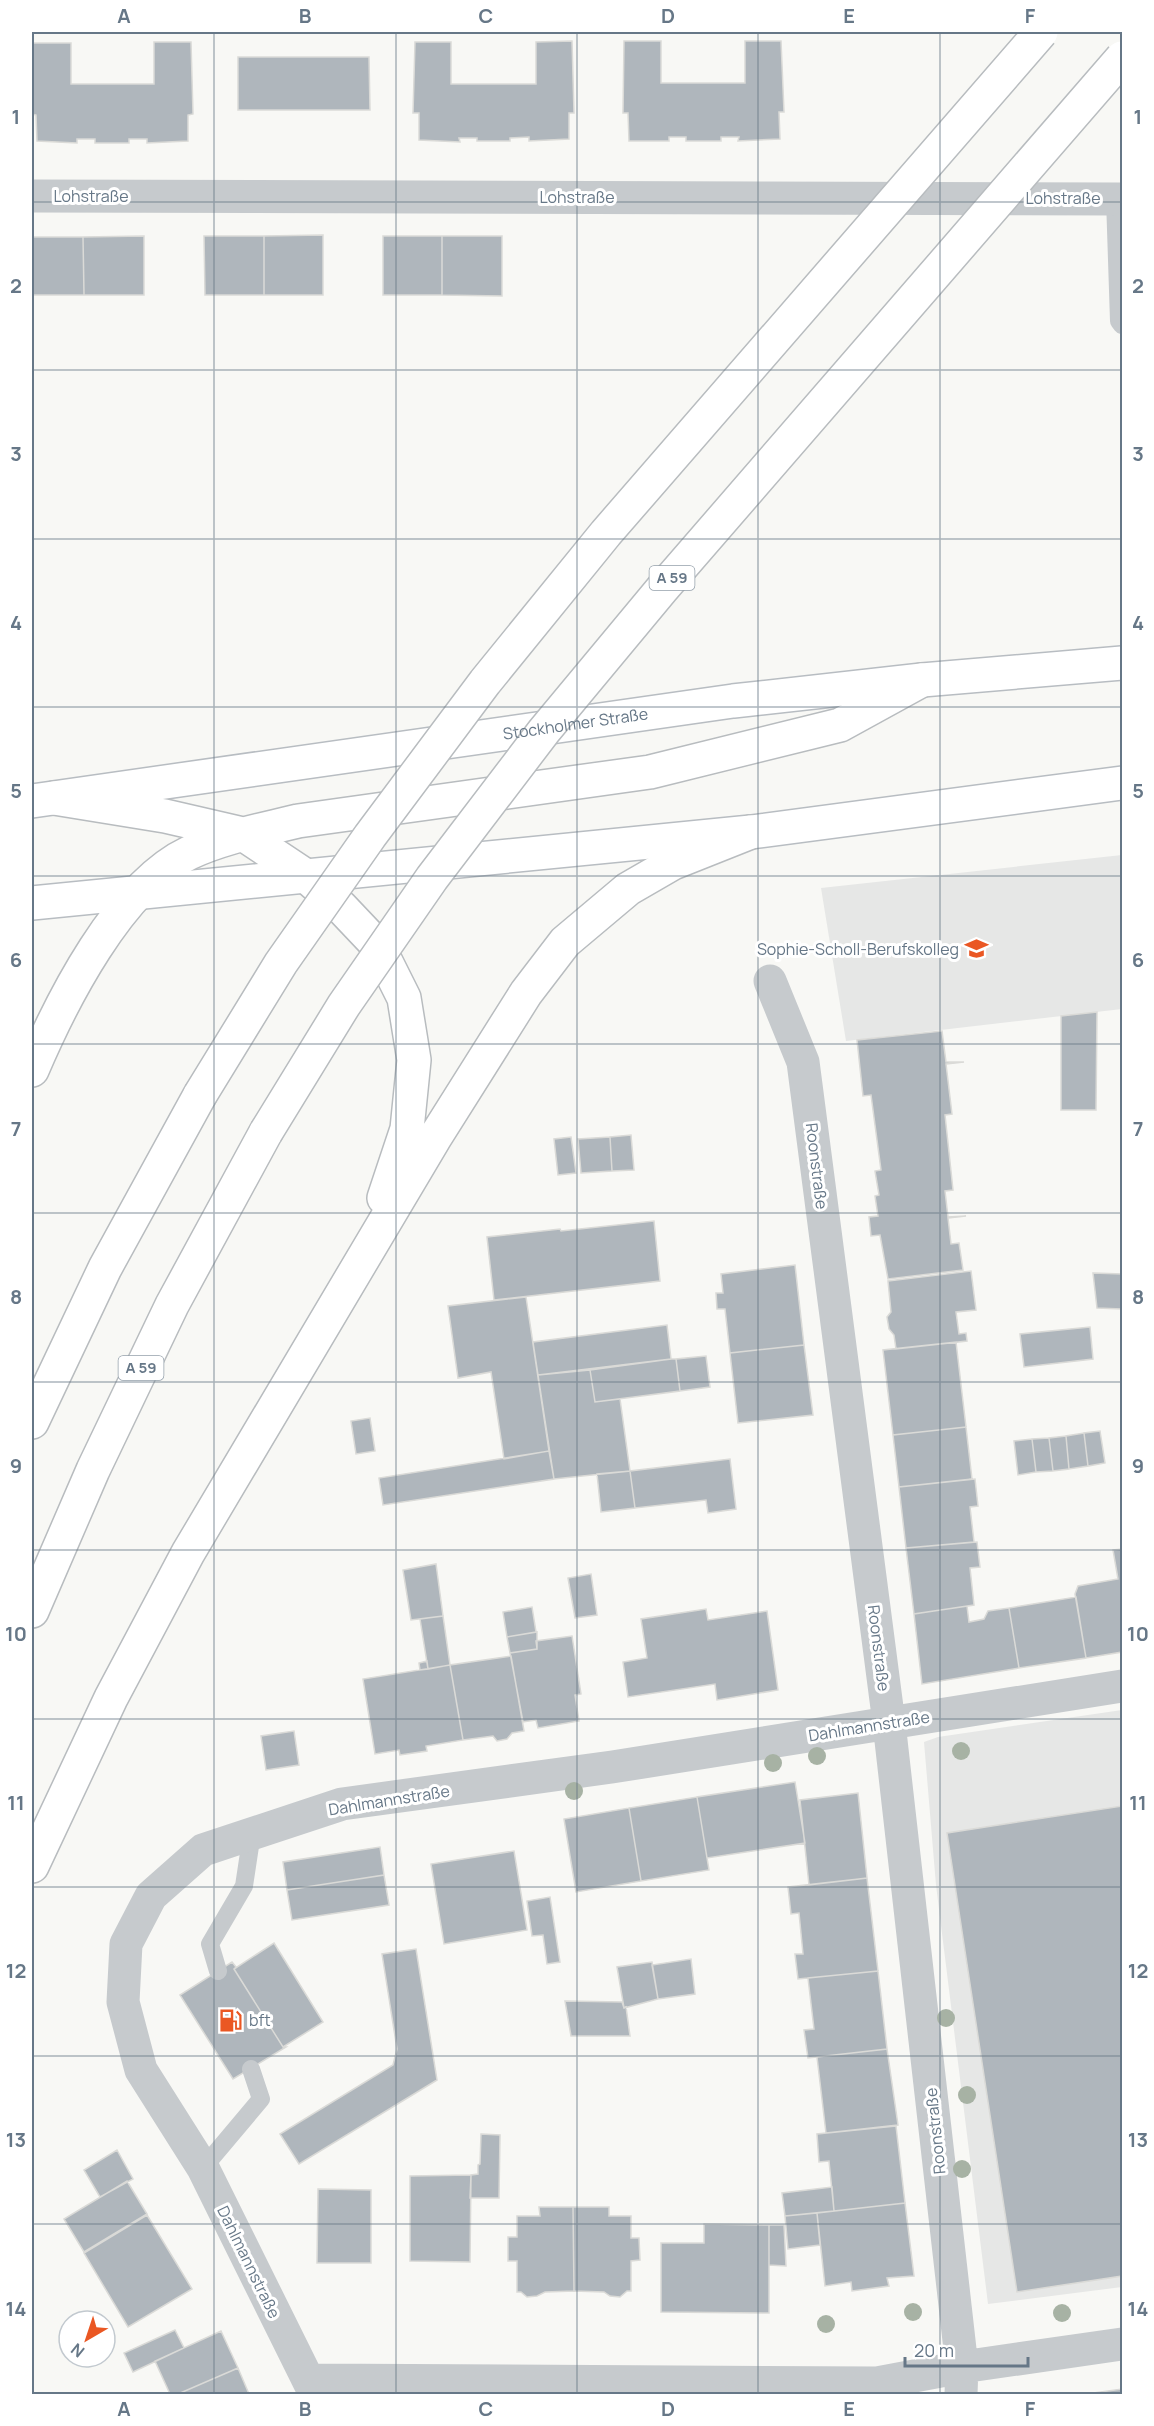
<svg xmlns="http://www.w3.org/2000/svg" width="1154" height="2426" viewBox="0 0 1154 2426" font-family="Manrope,sans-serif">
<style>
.built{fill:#e6e7e6}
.building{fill:#afb6bc;stroke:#dadad7;stroke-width:1.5}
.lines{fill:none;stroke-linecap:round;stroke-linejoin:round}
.secondary-casing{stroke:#b8bdc2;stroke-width:36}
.highway-casing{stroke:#b8bcbf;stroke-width:36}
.lane{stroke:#c6cacd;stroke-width:18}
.street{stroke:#c6cacd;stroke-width:33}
.secondary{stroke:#fff;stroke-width:33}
.highway{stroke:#fff;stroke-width:33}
.highway-bridge-casing{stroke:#b8bcbf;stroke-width:36;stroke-linecap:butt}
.highway-bridge{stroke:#fff;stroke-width:33}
.tree{fill:#a7b2a4}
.grid{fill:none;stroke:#667787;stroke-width:1.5;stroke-opacity:0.55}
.labels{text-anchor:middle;stroke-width:6;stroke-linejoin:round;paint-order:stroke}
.shield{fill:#fff;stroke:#94a0ab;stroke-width:1.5}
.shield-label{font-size:15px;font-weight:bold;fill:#667787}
.street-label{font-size:16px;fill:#667787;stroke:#fff}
.poi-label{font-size:16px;fill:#667787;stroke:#fff;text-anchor:end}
.neatline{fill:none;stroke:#667787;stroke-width:2}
.grid-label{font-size:20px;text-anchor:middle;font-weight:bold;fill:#667787}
</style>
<rect width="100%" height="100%" fill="#f8f8f5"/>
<!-- built -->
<path class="built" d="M1122,855V1009L846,1041L821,888Z
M1122,1710V2287L988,2304L936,1885L924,1742L938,1737Z"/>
<!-- building -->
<path class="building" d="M572,41L574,113H569V139L529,141V137L510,138V141H477V138H459L460,142L419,140V113H413L415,42H451V84H536V42Z
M624,41H661V83H745V41H781L784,112H779L780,139L738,141L739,137H721V141H686V137H669V141H629L628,113H623Z
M154,42H191L193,114L188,115V141L147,143V139H129V143H95V139H77V143L37,141L36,115L32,114L33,43H71V84H154Z
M238,57H369L370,110H238Z
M323,235V295H264V236Z
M144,236V295H84L83,237Z
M204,236H264V295H205Z
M383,236H442V295H383Z
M442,236H502V296L442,295Z
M32,237H83L84,295H32Z
M1097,1012L1096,1110H1061V1016Z
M942,1031L946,1062H964L946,1064L952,1114L945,1115L953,1190L945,1191L948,1217L966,1216L948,1218L951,1244L959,1243L963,1270L888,1279L880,1235L871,1236L869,1217L878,1216L875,1196L879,1195L875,1171L881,1170L871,1095L863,1096L857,1040Z
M631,1135L634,1170L612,1171L610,1137Z
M571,1137L576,1173L558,1175L554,1139Z
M610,1137L612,1171L581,1173L578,1139Z
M654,1221L660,1281L494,1300L487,1237L560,1229L561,1231Z
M795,1265L804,1345L730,1353L725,1309H717L716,1293H723L721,1274Z
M971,1271L976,1310L956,1312L959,1334L966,1333L967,1341L896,1349L894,1335L889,1329L887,1317L891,1312L888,1281Z
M1093,1273L1122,1274V1309L1097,1308Z
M526,1297L549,1451L504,1459L491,1372L458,1378L448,1306Z
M667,1325L671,1359L538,1375L533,1342Z
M1090,1327L1093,1359L1024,1367L1020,1334Z
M956,1342L966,1427L893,1435L883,1350Z
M804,1345L813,1415L738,1423L730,1353Z
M706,1356L710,1387L680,1391L676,1359Z
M671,1359H676L680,1391L595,1402L590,1370Z
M590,1370L595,1402L620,1399L630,1471L554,1479L538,1375Z
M370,1418L375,1451L356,1454L351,1421Z
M966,1427L972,1479L899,1487L893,1435Z
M1100,1431L1105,1463L1088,1466L1084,1433Z
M1084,1433L1088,1466L1069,1469L1066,1436Z
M1066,1436L1069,1469L1053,1471L1049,1438Z
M1049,1438L1053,1471L1036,1472L1032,1439Z
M1032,1439L1036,1472L1018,1475L1014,1441Z
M549,1451L554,1479L383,1505L379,1478Z
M730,1459L736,1509L708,1513L706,1500L635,1508L630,1471Z
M630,1471L635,1508L601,1512L597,1474Z
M975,1479L978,1506L970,1507L974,1542L906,1548L899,1487Z
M977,1542L980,1567L970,1568L974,1605L914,1614L906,1548Z
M1122,1549V1652L1086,1658L1075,1594L1078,1586L1118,1579L1113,1550Z
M436,1564L443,1616L411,1620L403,1570Z
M591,1574L597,1615L575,1618L568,1578Z
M1076,1597L1086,1658L1019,1668L1009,1608Z
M967,1606L969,1622L984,1619L988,1611L1009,1608L1019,1668L922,1684L914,1614Z
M532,1607L536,1632L507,1637L503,1612Z
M706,1609L708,1620L767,1611L778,1690L717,1700L715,1684L628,1697L623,1662L647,1658L641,1619Z
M443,1616L450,1665L428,1669L420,1619Z
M537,1632V1649L510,1653L507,1637Z
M572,1636L581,1694L575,1695L579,1721L538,1728L536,1720L523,1722L510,1653L537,1649L536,1641Z
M511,1656L524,1731L512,1733L507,1739L497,1741L493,1736L463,1740L450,1665Z
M427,1661L428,1669L420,1670L419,1663Z
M450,1665L463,1740L426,1746L427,1751L400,1755L399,1750L375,1754L363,1679Z
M294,1731L299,1765L266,1770L261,1736Z
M795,1782L805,1843L707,1858L697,1797Z
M858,1793L867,1878L809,1885L800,1800Z
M697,1797L709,1870L641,1881L629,1808Z
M1122,1806V2276L1017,2292L947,1833Z
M629,1808L641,1881L576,1892L564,1819Z
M380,1847L384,1875L287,1890L283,1862Z
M514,1851L527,1930L444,1944L431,1864Z
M384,1875L389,1905L292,1920L287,1890Z
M867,1878L878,1971L798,1979L795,1954H803L799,1913L791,1914L788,1887Z
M550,1897L560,1962L547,1964L543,1935L532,1936L527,1901Z
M274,1943L323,2022L283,2047L234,1969Z
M416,1949L437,2080L299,2164L280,2134L393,2065L397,2049L382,1954Z
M691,1959L695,1994L658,1999L652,1965Z
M232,1962L236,1967L234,1969L283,2047H286L233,2079L180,1995Z
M652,1962L658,1999L624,2008L617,1967Z
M878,1971L887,2049L808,2058L804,2030L814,2029L808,1978Z
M565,2001L622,2002L624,2008L626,2007L630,2036H571Z
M887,2049L898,2125L826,2133L817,2057Z
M896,2126L905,2203L834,2211L829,2161L819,2162L817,2134Z
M481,2134L500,2135L499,2198H470L471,2175L478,2174V2165L480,2164Z
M117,2150L133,2179L100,2197L84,2170Z
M471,2175L470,2262L410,2261V2176Z
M127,2181L147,2214L84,2252L64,2219Z
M832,2187L834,2211L785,2216L782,2193Z
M318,2189L371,2190V2263H317Z
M905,2203L914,2276L887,2278L889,2286L852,2291L851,2282L825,2286L817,2213Z
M539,2207H573L574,2291L545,2292L537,2296L527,2297L521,2292H517V2261H508V2237H517V2216H540Z
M573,2207H609V2216H631V2238H639L640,2260L631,2261V2291H627L620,2297L610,2296L604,2292L574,2291Z
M817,2213L820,2245L788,2249L785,2216Z
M147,2215L192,2289L128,2327L84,2253Z
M704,2224L769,2225V2313L661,2312V2243H704Z
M769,2225H784L786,2266L769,2265Z
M175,2330L184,2348L133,2372L124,2353Z
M221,2331L238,2368L178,2394H170L155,2361Z
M238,2368L249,2394H178Z
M1122,2389V2394H1086Z"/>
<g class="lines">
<defs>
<g id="secondary">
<path id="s1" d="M32,801L733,701L922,680L1122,663"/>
<path d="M32,903L751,832L1122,783"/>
</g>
<path id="highway" d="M54,798L165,816L243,834L306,876L341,907L378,946L404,998L414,1060L407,1129L384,1198
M32,1070C61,1002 119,886 189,853C223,837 262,830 298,821L650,772L840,725L922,680
M32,1422L105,1268L200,1095
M32,1611L93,1470L172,1305L266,1132
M32,1866L111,1698L188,1553L434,1139L526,993L565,942L628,889L673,863L751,832"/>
</defs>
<!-- secondary casing -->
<use href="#secondary" class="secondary-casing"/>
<!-- highway casing -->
<use href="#highway" class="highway-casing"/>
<!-- lane -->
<path class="lane" d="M1115,199L1119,321L1122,325
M218,1971L210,1944L244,1886L252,1833
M203,2168L261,2099L251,2069"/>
<!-- street -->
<path class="street" d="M32,196L1122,199
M770,981L803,1062L889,1723L962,2367L961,2394
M309,2380L877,2383L962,2367L1122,2344
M315,2394L203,2168L141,2070L123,2002L126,1944L151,1896L203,1850L342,1804L612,1767L1122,1686"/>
<!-- secondary -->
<use href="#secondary" class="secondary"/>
<!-- highway -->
<use href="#highway" class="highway"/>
<defs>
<path id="highway-bridge" d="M200,1095L281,963L370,836L485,682L606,533L1041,32
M266,1132L344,1005L432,878L544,731L662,589L1122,58"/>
</defs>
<!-- highway-bridge casing -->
<use href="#highway-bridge" class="highway-bridge-casing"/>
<!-- highway-bridge -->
<use href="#highway-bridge" class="highway-bridge"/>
</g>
<!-- trees -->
<g class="tree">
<circle cx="961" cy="1751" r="9"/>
<circle cx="817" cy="1756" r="9"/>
<circle cx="773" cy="1763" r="9"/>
<circle cx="574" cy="1791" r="9"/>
<circle cx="946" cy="2018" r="9"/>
<circle cx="967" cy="2095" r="9"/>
<circle cx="962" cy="2169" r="9"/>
<circle cx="913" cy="2312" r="9"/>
<circle cx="1062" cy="2313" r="9"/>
<circle cx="826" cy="2324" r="9"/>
</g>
<!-- grid -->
<path class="grid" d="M214,32V2394M396,32V2394M577,32V2394M758,32V2394M940,32V2394M32,202H1122M32,370H1122M32,539H1122M32,707H1122M32,876H1122M32,1044H1122M32,1213H1122M32,1382H1122M32,1550H1122M32,1719H1122M32,1887H1122M32,2056H1122M32,2224H1122"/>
<!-- icons -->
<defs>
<symbol id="school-bare" viewBox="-9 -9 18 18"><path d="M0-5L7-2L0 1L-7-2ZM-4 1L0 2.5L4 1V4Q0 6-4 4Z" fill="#ea5723" stroke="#fff" stroke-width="2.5" paint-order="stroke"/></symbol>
<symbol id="fuel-bare" viewBox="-9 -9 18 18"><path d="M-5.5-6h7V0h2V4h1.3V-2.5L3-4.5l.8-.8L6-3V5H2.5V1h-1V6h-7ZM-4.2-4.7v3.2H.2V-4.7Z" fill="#ea5723" stroke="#fff" stroke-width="2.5" paint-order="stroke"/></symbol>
</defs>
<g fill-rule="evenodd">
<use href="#school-bare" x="960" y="932" width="33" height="33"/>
<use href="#fuel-bare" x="214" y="2004" width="33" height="33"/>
</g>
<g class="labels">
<!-- shield labels -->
<g class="shield">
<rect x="649.5" y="566" width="45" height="24" rx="4.5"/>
<rect x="118.5" y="1356" width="45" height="24" rx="4.5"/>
</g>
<g class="shield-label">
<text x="672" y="583">A 59</text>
<text x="141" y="1373">A 59</text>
</g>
<!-- street labels -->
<g class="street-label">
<text x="91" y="202">Lohstraße</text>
<text x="577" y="203">Lohstraße</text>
<text x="1063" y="204">Lohstraße</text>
<text dy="6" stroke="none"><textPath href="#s1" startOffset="549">Stockholmer Straße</textPath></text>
<text transform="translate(817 1166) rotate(83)" y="6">Roonstraße</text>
<text transform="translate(879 1648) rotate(83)" y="6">Roonstraße</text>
<text transform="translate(869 1726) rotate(-9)" y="6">Dahlmannstraße</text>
<text transform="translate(389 1800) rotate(-9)" y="6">Dahlmannstraße</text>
<text transform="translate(935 2131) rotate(-96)" y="6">Roonstraße</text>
<text transform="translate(249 2262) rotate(64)" y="6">Dahlmannstraße</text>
</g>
<!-- poi labels -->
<g class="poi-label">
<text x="959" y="955">Sophie-Scholl-Berufskolleg</text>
<text x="249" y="2026" text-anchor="start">bft</text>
</g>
</g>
<!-- border -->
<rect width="1154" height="2426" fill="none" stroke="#ffffff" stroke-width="66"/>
<!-- north arrow -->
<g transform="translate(87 2339) rotate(219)"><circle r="28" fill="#ffffff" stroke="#c2c9cf" stroke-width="1.5"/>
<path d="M0-4.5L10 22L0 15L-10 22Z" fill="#ea5723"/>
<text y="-9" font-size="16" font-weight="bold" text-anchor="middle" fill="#667787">N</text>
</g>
<!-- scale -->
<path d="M905 2357v9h123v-9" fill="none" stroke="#667787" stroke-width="3"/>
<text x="914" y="2357" font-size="18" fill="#667787" stroke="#ffffff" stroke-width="4.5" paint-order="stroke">20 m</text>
<rect x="33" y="33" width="1088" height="2360" class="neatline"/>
<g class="grid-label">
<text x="124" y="23">A</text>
<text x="305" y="23">B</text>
<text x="486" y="23">C</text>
<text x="668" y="23">D</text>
<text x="849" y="23">E</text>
<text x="1030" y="23">F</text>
<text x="16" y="124">1</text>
<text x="1138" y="124">1</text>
<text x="16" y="293">2</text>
<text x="1138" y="293">2</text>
<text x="16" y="461">3</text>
<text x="1138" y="461">3</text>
<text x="16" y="630">4</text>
<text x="1138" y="630">4</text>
<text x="16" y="798">5</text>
<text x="1138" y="798">5</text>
<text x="16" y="967">6</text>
<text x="1138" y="967">6</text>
<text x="16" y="1136">7</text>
<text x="1138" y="1136">7</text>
<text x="16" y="1304">8</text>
<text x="1138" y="1304">8</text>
<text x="16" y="1473">9</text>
<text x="1138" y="1473">9</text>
<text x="16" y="1641">10</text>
<text x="1138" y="1641">10</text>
<text x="16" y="1810">11</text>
<text x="1138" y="1810">11</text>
<text x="16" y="1978">12</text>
<text x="1138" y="1978">12</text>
<text x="16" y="2147">13</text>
<text x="1138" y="2147">13</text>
<text x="16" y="2316">14</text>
<text x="1138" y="2316">14</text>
<text x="124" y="2416">A</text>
<text x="305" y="2416">B</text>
<text x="486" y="2416">C</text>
<text x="668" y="2416">D</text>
<text x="849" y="2416">E</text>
<text x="1030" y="2416">F</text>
</g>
</svg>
